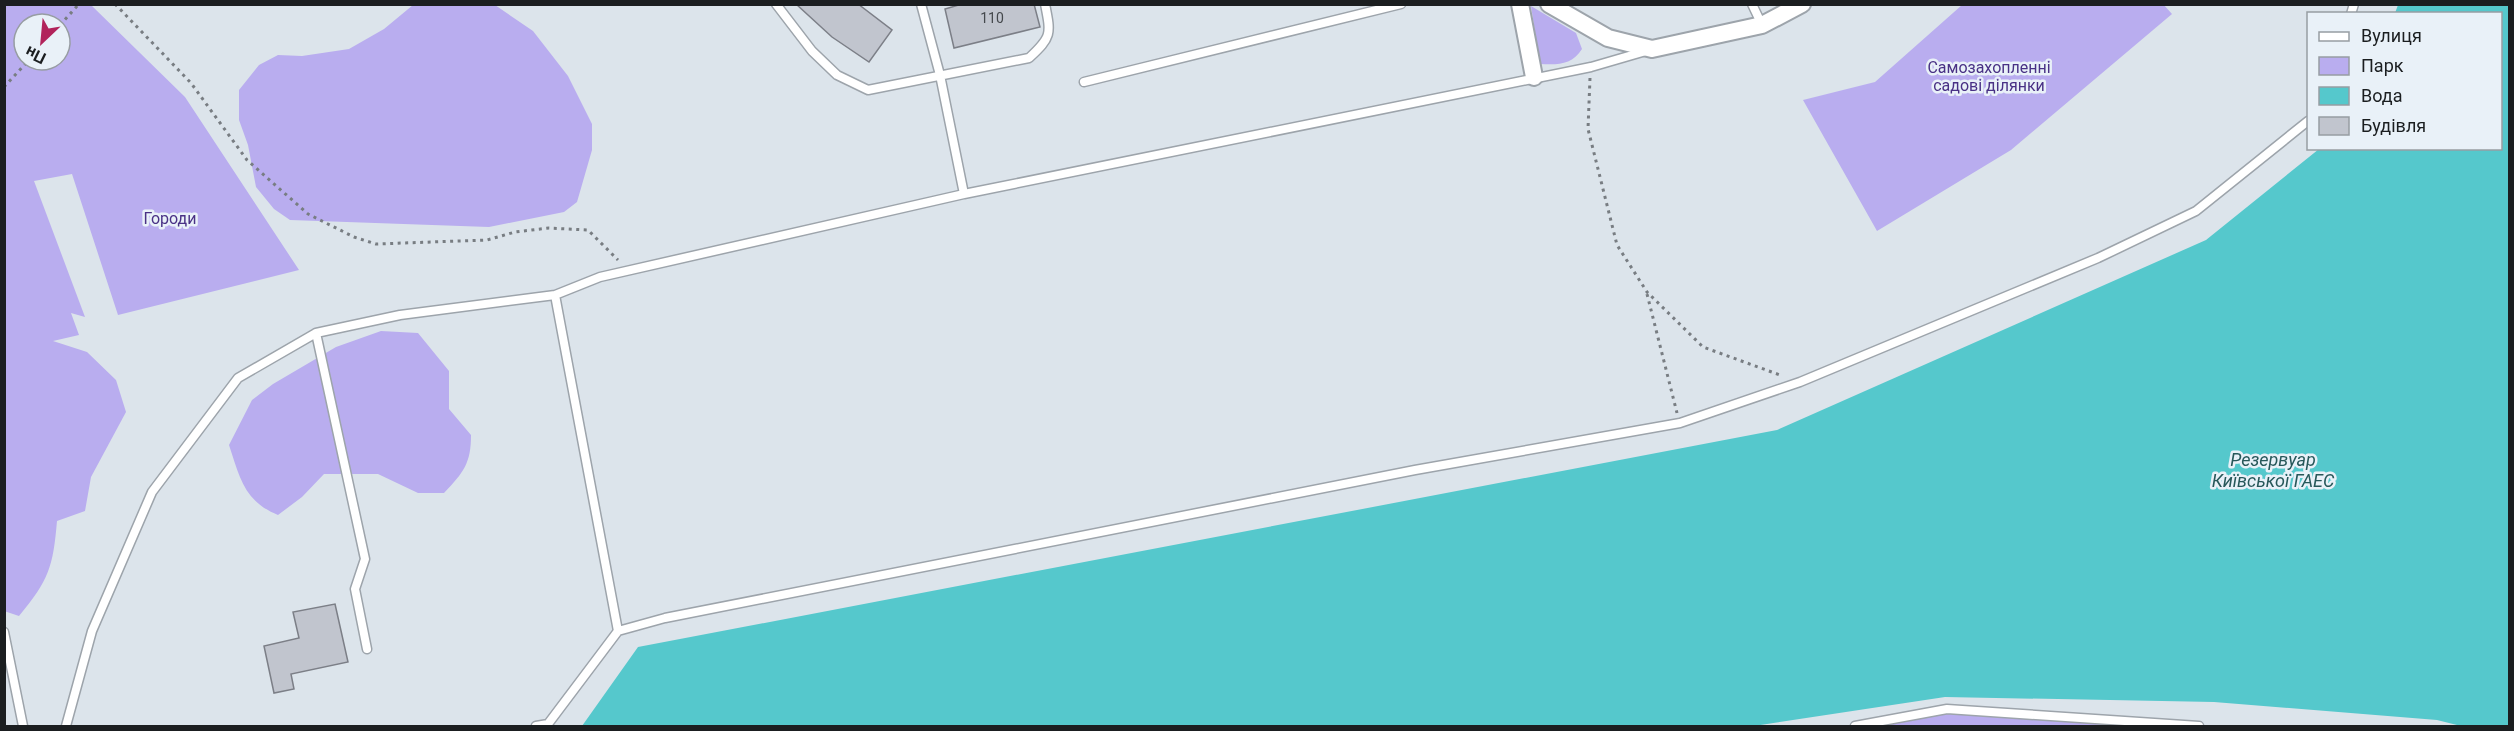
<svg xmlns="http://www.w3.org/2000/svg" width="2514" height="731" viewBox="0 0 2514 731" font-family="Roboto,sans-serif">
<style>
.green{fill:#b9adef;fill-rule:evenodd}
.water{fill:#55c8cc}
.building{fill:#c1c5ce;stroke:#7c7f87;stroke-width:1.5}
.lines{fill:none;stroke-linecap:round;stroke-linejoin:round}
.service-casing{stroke:#9da4ab;stroke-width:11}
.minor-casing{stroke:#9da4ab;stroke-width:20}
.path{stroke:#787d82;stroke-width:3;stroke-dasharray:3 4.5;stroke-linecap:butt}
.service{stroke:#fff;stroke-width:8}
.minor{stroke:#fff;stroke-width:16}
.labels{text-anchor:middle;stroke-width:5;stroke-linejoin:round;paint-order:stroke}
.number-label{font-size:14px;fill:#44484c}
.park-label{font-size:16px;fill:#493185;stroke:#e9f1f8}
.water-label{font-size:18px;font-style:italic;fill:#27585a;stroke:#e9f1f8}
</style>
<rect width="100%" height="100%" fill="#dce4eb"/>
<!-- green -->
<path class="green" d="M2163,4L2172,14L2011,150L1877,231L1803,100L1875,82L1962,5Z
M4,5H91L185,97L299,270L118,315L72,174L34,181L85,317L71,313L79,335L53,341L87,352L116,380L126,412L91,477L85,511L57,521C53,567 49,580 19,616L4,611ZM24,24H60V60H24Z
M413,5H495L533,31L568,76L592,124V150L577,202L564,212L489,227L290,220L274,209L256,187L248,145L239,120V90L259,65L278,55L302,56L349,49L384,29Z
M1531,6L1576,33L1582,49C1572,65 1558,65 1540,64Z
M381,331L418,333L449,371V409L471,435C471,463 464,472 444,493H418L378,474H324L302,497L278,515C244,501 240,478 229,445L252,400L273,384L336,347Z
M1947,709L2199,726H1855Z"/>
<!-- water -->
<path class="water" d="M2398,5H2509V726H2461L2437,720L2214,702L1945,697L1754,726H582L638,647L1777,430L2206,240L2319,149L2500,148V14L2395,13Z"/>
<!-- building -->
<path class="building" d="M796,4H858L892,30L869,62L832,37Z
M962,4H1034L1040,27L954,48L945,9Z
M335,604L348,662L291,674L294,689L274,693L264,646L299,638L293,612Z"/>
<g class="lines">
<defs>
<path id="service" d="M776,4L812,51L837,75L868,90L1029,58C1052,37 1051,34 1045,4
M921,4L940,75L964,194
M1752,4L1762,25
M2351,14L2354,4
M1084,82L1401,4
M316,333L365,559L355,589L367,649
M618,631L665,618L1415,470L1680,423L1800,382L2098,258L2196,211L2308,121
M4,632L23,726
M66,726L92,631L152,492L238,378L316,333L400,315L555,295L600,277L964,194L1591,67L1646,51
M536,726L548,724L618,631L555,295
M1855,726L1947,709L2199,726"/>
<path id="minor" d="M1520,4L1534,77
M1549,4L1608,38L1652,49L1762,25L1802,4"/>
</defs>
<!-- service casing -->
<use href="#service" class="service-casing"/>
<!-- minor casing -->
<use href="#minor" class="minor-casing"/>
<!-- path -->
<path class="path" d="M115,4L191,83L247,160L308,214L354,237L376,244L487,240L515,232L549,228L588,230L618,260
M60,25L79,4
M1590,78L1588,129L1617,245L1647,292L1703,347L1780,375
M4,87L29,60
M1647,294L1677,413"/>
<!-- service -->
<use href="#service" class="service"/>
<!-- minor -->
<use href="#minor" class="minor"/>
</g>
<g class="labels">
<!-- number labels -->
<g class="number-label">
<text x="992" y="23">110</text>
</g>
<!-- park labels -->
<g class="park-label">
<text x="1989" y="73">Самозахопленні<tspan x="1989" dy="18">садові ділянки</tspan></text>
<text x="170" y="224">Городи</text>
</g>
<!-- water labels -->
<g class="water-label">
<text x="2273" y="466">Резервуар<tspan x="2273" dy="21">Київської ГАЕС</tspan></text>
</g>
</g>
<!-- border -->
<rect width="2514" height="731" fill="none" stroke="#1b1e20" stroke-width="12"/>
<!-- legend -->
<rect x="2307" y="12" width="195" height="138" fill="#e9f1f8" stroke="#979da2" stroke-width="1.5"/>
<rect x="2319" y="32" width="30" height="9" fill="#ffffff" stroke="#979da2" stroke-width="1.5"/>
<text x="2361" y="42" font-size="18" fill="#1b1e20">Вулиця</text>
<rect x="2319" y="57" width="30" height="18" fill="#b9adef" stroke="#979da2" stroke-width="1.5"/>
<text x="2361" y="72" font-size="18" fill="#1b1e20">Парк</text>
<rect x="2319" y="87" width="30" height="18" fill="#55c8cc" stroke="#979da2" stroke-width="1.5"/>
<text x="2361" y="102" font-size="18" fill="#1b1e20">Вода</text>
<rect x="2319" y="117" width="30" height="18" fill="#c1c5ce" stroke="#979da2" stroke-width="1.5"/>
<text x="2361" y="132" font-size="18" fill="#1b1e20">Будівля</text>
<!-- north arrow -->
<g transform="translate(42 42) rotate(206)"><circle r="28" fill="#e9f1f8" stroke="#979da2" stroke-width="1.5"/>
<path d="M0-4.5L10 22L0 15L-10 22Z" fill="#b1235b"/>
<text y="-9" font-size="16" font-weight="bold" text-anchor="middle" fill="#1b1e20">Пн</text>
</g>
</svg>
